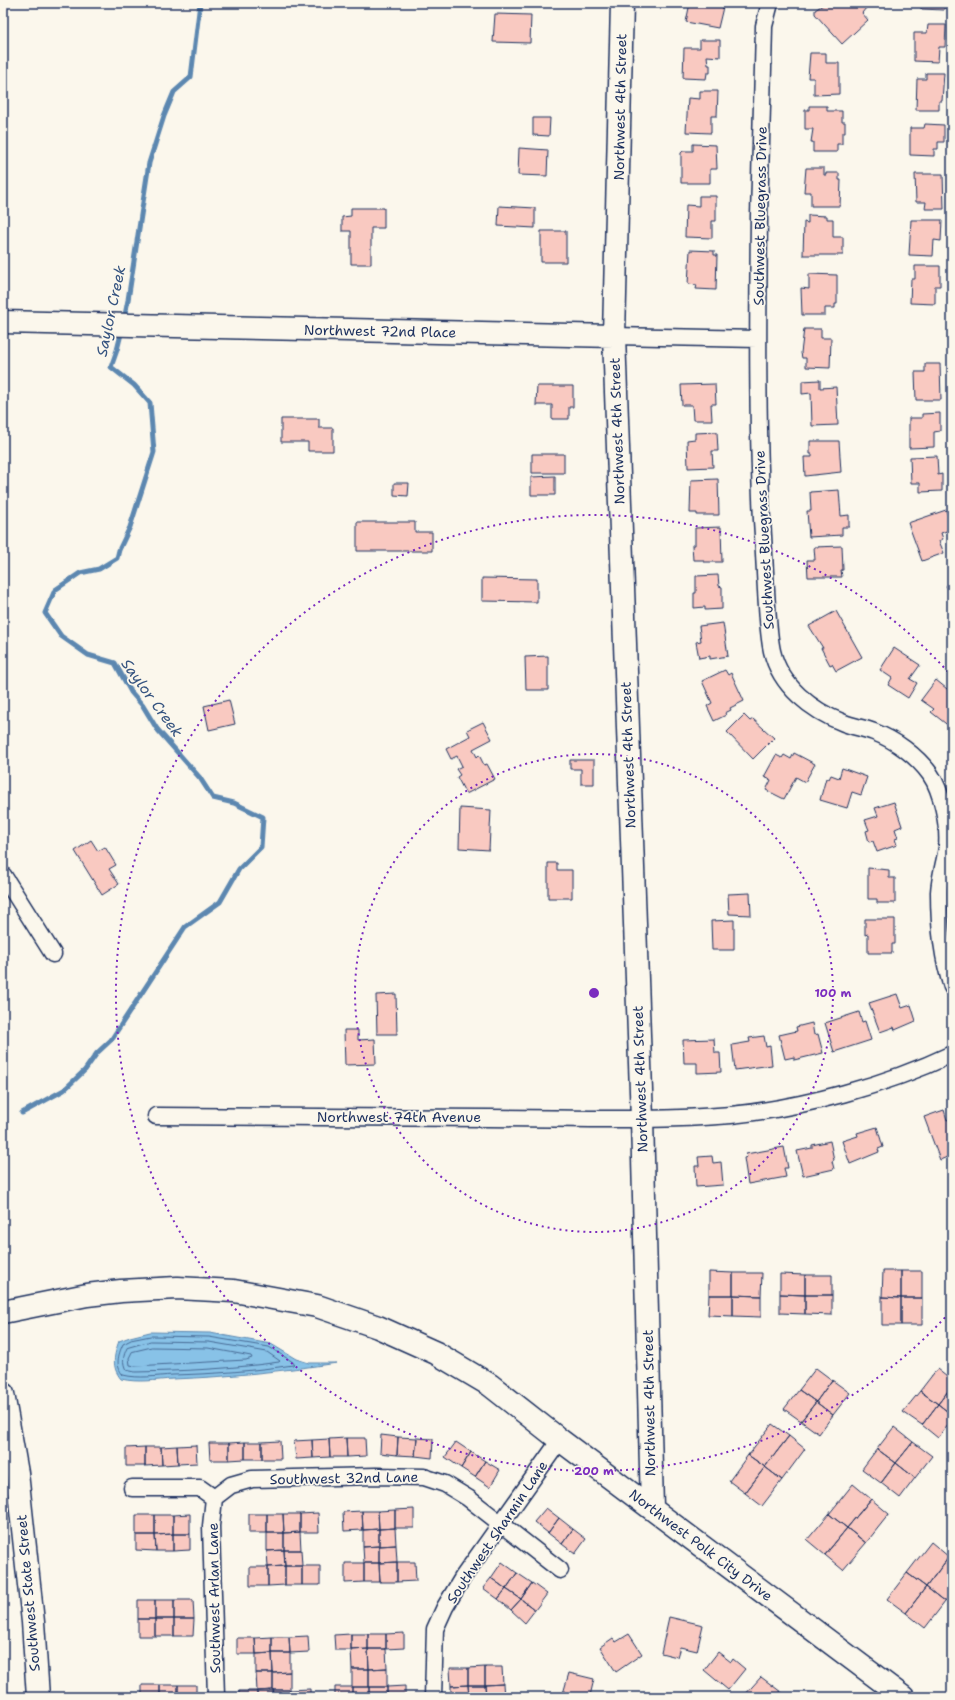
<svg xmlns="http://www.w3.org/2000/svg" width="955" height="1700" viewBox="0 0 955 1700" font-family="'Shantell Sans',sans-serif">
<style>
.water{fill:#88c2e7;stroke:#5c87b0}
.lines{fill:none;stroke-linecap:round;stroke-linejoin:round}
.shore{stroke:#476a95;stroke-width:1}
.stream{stroke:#5c87b0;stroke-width:5}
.building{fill:#f9c9c1;stroke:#1b2f5e}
.street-casing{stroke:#1b2f5e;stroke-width:19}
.secondary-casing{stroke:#1b2f5e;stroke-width:25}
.primary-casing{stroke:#1b2f5e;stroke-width:25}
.street{stroke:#fbf7ec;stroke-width:16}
.secondary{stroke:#fbf7ec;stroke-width:22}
.primary{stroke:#fbf7ec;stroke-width:22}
.ring{fill:none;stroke:#7b2cbf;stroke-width:2;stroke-dasharray:2 4}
.labels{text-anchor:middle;stroke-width:3.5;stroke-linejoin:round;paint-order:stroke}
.street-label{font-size:14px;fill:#1b2f5e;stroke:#fbf7ec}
.water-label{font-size:15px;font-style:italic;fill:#365480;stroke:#fbf7ec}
.centre{fill:#7b2cbf;stroke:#fbf7ec;stroke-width:2}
.ring-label{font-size:12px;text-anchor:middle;font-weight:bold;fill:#7b2cbf;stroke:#fbf7ec;stroke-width:3.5;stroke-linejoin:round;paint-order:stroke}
</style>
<rect width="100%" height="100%" fill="#fbf7ec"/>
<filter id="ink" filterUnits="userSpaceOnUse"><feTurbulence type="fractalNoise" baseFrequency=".025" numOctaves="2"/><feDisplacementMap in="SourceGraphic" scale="8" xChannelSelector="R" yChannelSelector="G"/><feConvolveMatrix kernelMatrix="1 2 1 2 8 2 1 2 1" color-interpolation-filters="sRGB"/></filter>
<g filter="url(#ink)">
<!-- water -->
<path class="water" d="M150,1332L210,1333L271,1344L296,1359L309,1363H337C282,1371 228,1377 173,1379C156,1380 138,1383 121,1379C111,1367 114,1355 119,1341L130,1337Z"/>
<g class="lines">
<!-- shore -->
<path class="shore" d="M151,1336L209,1337L269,1347L293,1362L294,1364L293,1365C253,1371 213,1374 173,1375C156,1376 139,1379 123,1375C115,1366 118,1355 123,1344L131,1340Z
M151,1341L209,1342L267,1352L280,1361L279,1362C231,1369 183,1371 135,1372L126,1370C122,1362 123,1356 127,1348Z
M152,1347L208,1348L251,1356L252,1358L246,1360L135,1366L130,1365L129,1358L132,1352Z"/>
<!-- stream -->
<path class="stream" d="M124,320L128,300L149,163L164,116L174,92L191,77L200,3
M22,1113L64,1090L85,1070L97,1053L111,1040L185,927L220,902L239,869L261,847L263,817L234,803L213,798L200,778L157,729L143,706L131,692L115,663L88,655L61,636L45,613L55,590L80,573L99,569L117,558L119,550L130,527L154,452L150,403L134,385L111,367L117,350L122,330"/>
</g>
<!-- building -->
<path class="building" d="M690,3H724L718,28L686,22Z
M826,3H861L866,8L862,13L868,20L842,44L815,14V10Z
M921,3H944V10L921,9Z
M495,14L531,15L530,43L493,42Z
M928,25H946L945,47H939L938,62L914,61V33H927Z
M700,40H720V57L707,56L708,65H710V73H707L706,79L683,78L684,48H700Z
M810,53H826V63H839V94L814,95V78H808Z
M926,73H944L942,101H939V110H916L917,79H926Z
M700,91H718L717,116H711V133L686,132L688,98L700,99Z
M809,106H827V111H842V122H845V133H842V144H837V152H813V142H811L813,129H805V110H809Z
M533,118H550L549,136L533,135Z
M925,124L944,125V142H938V149H934V156L910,155V128H924Z
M693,144L716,145L717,169H710V183H681V153L683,151H693Z
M519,148L548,150L547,176L518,175Z
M806,168H824V175H826V173H839V180H841L840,206H811V192H804Z
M915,174H943L944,209H925L926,202H916Z
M699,196H716V221H712V238L685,237L686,205L699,206Z
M499,206L535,208V228L498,226Z
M351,208H384V228H371V264H351V231H342V217L351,216Z
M808,215L827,216V219H833V237H843V255H803L804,222L808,223Z
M911,220H942L941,241L934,240L933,256L909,255Z
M541,231H566V262H541Z
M690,250L714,251V255H717L716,290L696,289L697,285L688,284Z
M915,266H940V286H935V304L910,303L911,279H915Z
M809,274L837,275V304H835V308H825V315H802L801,288L809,289Z
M804,329H821V338H831L830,368L806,367V358H802L801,353Z
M925,364H940L941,400H916L915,372H925Z
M820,380V388L836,387L838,425L812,426L811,393L802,394V381Z
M715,384L716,404H711L712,420H693L692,405H682L681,385Z
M537,386H573V407H569V419H552V405H536Z
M940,413V431L934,432V447L909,448V418H922V414Z
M281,419H319V428H333V451H308V442H281Z
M717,432L718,451H712L713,467L688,468L687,440L695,439V433Z
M810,441H839L841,472L805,476L804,457H812V454H810Z
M532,454H564V473H532Z
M937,456L938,475L942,474V491L920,492V483H911L910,457Z
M555,476V495H531V477Z
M718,479L719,515H697V513H690L691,480Z
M394,483H409L408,496L394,495Z
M839,490L841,516L849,515V527H842V535L809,537L807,511H811L810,492Z
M946,510L952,529L941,533L943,539L939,541L944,553L922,561L908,523Z
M357,522H415V532H432V551H357Z
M721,527L722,562H703V560H693L692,545H695V528Z
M842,546L843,570H841L842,577H808L807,560H815L814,547Z
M718,575L719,586L722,587V609L705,610V607L694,608V593H696V576Z
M482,578L537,579V602L482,601Z
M952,581V593L946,586Z
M836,611L862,657L836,671L832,664L830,665L821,648H823L809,626Z
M723,623L728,656L710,659V656L699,658L696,642L701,641L699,626Z
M894,648L920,665L910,679L917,683L908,698L888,685L892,678L880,670Z
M548,656V690H526L525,657Z
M725,670L728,675L731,673L744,701L730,708L731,710L725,713L726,715L714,721L707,706L712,703L702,681Z
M936,680L952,693V724L950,727L931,712L934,709L921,700Z
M229,700L235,724L209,730L204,706Z
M744,715L750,721L753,719L774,738L753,759L727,732Z
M483,722L492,739L473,749L477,757L479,755L484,765L487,764L495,779L466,794L457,777L460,775L456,769L462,766L457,756L451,759L446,749L470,736L467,730Z
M794,753L815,764L805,782L796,777L784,799L766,790L771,780L764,777L776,755L782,758L784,755L791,759Z
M570,760H594V784H581V769H570Z
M842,768L867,777L861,795L852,792L847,808L820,800L826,778L829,779L831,775L839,778Z
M894,802L902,826L895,829L898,838L895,839L897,845L877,852L873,841L869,842L866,831L869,830L865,820L878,816L875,808Z
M460,808L491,810L489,850L459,848Z
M91,840L98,851L105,847L116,865L109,869L119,884L102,895L75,851Z
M548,863H557V870H572V898H548Z
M868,868L889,870V878H895V903H877V899H868Z
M750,893L751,915L729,914L728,894Z
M865,919H895V944H892V953H868V934L865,935Z
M734,920V950H712L711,921Z
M396,994L397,1034H377L376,995Z
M897,994L902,1008L911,1005L916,1021L895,1030L894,1027L880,1032L869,1003Z
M859,1012L862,1022L865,1021L871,1040L834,1052L825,1023Z
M812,1023L814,1035L818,1034L823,1053L794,1060V1057L785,1059L779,1035L797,1031L796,1027Z
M344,1030H358V1040L375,1039L376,1064L345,1065Z
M764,1036L766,1047L770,1046L772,1065L735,1070L732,1045L750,1042L749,1038Z
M714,1039L715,1053H720L721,1072L697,1073V1063H684L683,1040Z
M944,1110L947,1120L952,1118V1155L940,1160L924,1117Z
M877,1127L883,1147L878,1149L879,1152L850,1164L842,1141L858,1136L857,1133Z
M830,1141L834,1160L832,1161L834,1169L803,1176L797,1151L812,1148V1145Z
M784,1147L788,1168H784L786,1177L748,1184L744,1158L747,1157L746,1154Z
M712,1156L713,1163L721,1162L723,1185L696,1187L695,1166H699L698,1157Z
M883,1271H901V1298L882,1297Z
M901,1271H922V1298H901Z
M709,1272L733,1273V1295H709Z
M733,1273H762L761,1296L733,1295Z
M780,1274L805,1275V1295L780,1294Z
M805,1275H832V1295H805Z
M780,1294L805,1295V1314L780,1313Z
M709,1295H733V1316L708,1315Z
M733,1295L761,1296V1317L733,1316Z
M805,1295H832V1315L805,1314Z
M882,1297L901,1298V1325H882Z
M901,1298H922V1325H901Z
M816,1368L832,1380L816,1402L799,1390Z
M937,1369L952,1381V1386L938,1404L920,1391Z
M832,1380L850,1393L833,1415L816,1402Z
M952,1386V1415L938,1404Z
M799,1390L816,1402L801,1421L784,1409Z
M920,1391L938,1404L922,1425L903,1412Z
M816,1402L833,1415L819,1434L801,1421Z
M938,1404L952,1415V1420L938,1438L922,1425Z
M772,1424L789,1436L765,1467L748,1455Z
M894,1427L913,1442L896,1463L877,1449Z
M381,1435L398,1437L397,1455L380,1453Z
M789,1436L805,1449L782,1480L765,1467Z
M398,1437L417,1438L415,1456L397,1455Z
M346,1438H365L366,1456L347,1457Z
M346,1438L347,1457H330L329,1439Z
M417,1438L433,1439L432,1458L415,1456Z
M329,1439L330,1457L313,1458L312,1440Z
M312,1440L313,1458L296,1459L294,1441Z
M280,1441L281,1459H262V1442Z
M245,1442H262V1459H245Z
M245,1442V1459L229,1460V1443Z
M456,1442L471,1452L461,1468L445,1457Z
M913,1442L932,1456L915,1478L896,1463Z
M209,1443H229V1460H210Z
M196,1445L197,1463L178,1464L177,1446Z
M177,1446L178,1464L162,1465L161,1447Z
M145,1447H161L162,1465L145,1466Z
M145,1447V1466H126V1448Z
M877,1449L896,1463L881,1483L862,1469Z
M471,1452L485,1461L475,1477L461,1468Z
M748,1455L765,1467L745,1493L729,1481Z
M485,1461L500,1470L490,1487L475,1477Z
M896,1463L915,1478L900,1498L881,1483Z
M765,1467L782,1480L762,1506L745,1493Z
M853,1484L871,1499L847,1528L829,1514Z
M871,1499L889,1514L866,1543L847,1528Z
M546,1508L559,1518L548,1533L534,1522Z
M414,1509V1528H395V1510Z
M395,1510V1528L379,1529L378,1511Z
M362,1511H378L379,1529L363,1530Z
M362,1511L363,1530L344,1531L343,1512Z
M318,1513L319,1532H300V1514Z
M190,1514V1534H173V1515Z
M249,1514H267V1533H249Z
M267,1514H283L284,1533H267Z
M283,1514H300V1532L284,1533Z
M829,1514L847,1528L825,1555L807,1540Z
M136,1515H155V1535H136Z
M155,1515H173V1534L155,1535Z
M559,1518L573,1529L562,1544L548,1533Z
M395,1528L396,1545L379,1546V1529Z
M847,1528L866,1543L843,1570L825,1555Z
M379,1529V1546L363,1547V1530Z
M573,1529L586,1539L575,1554L562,1544Z
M300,1532L301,1550H284V1533Z
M267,1533H284V1550L267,1551Z
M173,1534H190V1550L173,1551Z
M173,1534V1551H156L155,1535Z
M136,1535H155L156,1551L136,1550Z
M931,1542L949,1557L926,1587L907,1573Z
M396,1545L397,1562L379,1563V1546Z
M379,1546V1563H364L363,1547Z
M284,1550H301L302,1566H285Z
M284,1550L285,1566L268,1567L267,1551Z
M949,1557L952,1559V1593L945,1602L926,1587Z
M397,1562V1582H380L379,1563Z
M397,1562H415L416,1581L397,1582Z
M502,1562L517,1573L506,1589L491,1578Z
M345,1563H364V1582L345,1583Z
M364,1563H379L380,1582H364Z
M285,1566V1585L268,1586V1567Z
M285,1566H302V1585H285Z
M302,1566H320V1585H302Z
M250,1567H268V1586H250Z
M517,1573L532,1583L521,1599L506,1589Z
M907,1573L926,1587L906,1613L887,1599Z
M491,1578L506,1589L498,1599L483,1588Z
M532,1583L547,1594L535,1610L521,1599Z
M926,1587L945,1602L925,1628L906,1613Z
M506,1589L521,1599L511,1610L498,1599Z
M521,1599L535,1610L525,1623L511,1610Z
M138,1600H155V1619H138Z
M155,1600H174V1619H155Z
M174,1600H193L194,1619H174Z
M669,1617L703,1625L697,1651L680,1647L677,1657L661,1653Z
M138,1619H155V1636H138Z
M155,1619H174V1636H155Z
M174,1619H194L193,1636H174Z
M404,1633V1648L386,1649V1634Z
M351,1634H368V1649L351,1650Z
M351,1634V1650H335L334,1635Z
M368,1634H386V1649H368Z
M629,1634L642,1654L616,1672L600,1647L613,1638L616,1642Z
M308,1636L309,1652L290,1653L289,1637Z
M272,1637H289L290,1653H272Z
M272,1637V1653L256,1654L255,1638Z
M237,1638H255L256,1654H237Z
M368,1649H386L387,1668L369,1669Z
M368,1649L369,1669H352L351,1650Z
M718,1652L731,1662L733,1659L745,1669L728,1690L704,1670Z
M272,1653H290V1672L273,1673Z
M272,1653L273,1673H256V1654Z
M485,1667H502L503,1684L485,1685Z
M485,1667V1685H468V1668Z
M387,1668V1687H369V1669Z
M450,1668H468V1685L451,1686Z
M352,1669H369V1687H352Z
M290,1672V1690H273V1673Z
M256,1673H273V1690L257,1691Z
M569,1673L594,1679L590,1696L593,1697H562Z
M761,1677L785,1695L784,1697H743Z
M503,1684L504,1697H486L485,1685Z
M142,1685H160V1697H142Z
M160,1685H178V1697H160Z
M178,1685H196V1697H178Z
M468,1685H485L486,1697H469Z
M468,1685L469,1697H451V1686Z
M405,1686V1697H387V1687Z
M335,1687H352V1697H335Z
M352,1687H369V1697H352Z
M369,1687H387V1697H369Z
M310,1689V1697H290V1690Z
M273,1690H290V1697H274Z
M273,1690L274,1697H257V1691Z
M239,1691H257V1697H239Z"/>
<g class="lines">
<defs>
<path id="street" d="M770,3L764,26L763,68C762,118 760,166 759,216C758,317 757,418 762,520C764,548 765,577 767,606C768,621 769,637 772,651C780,686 812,711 844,723C854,727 864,728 874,732C895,740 916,755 930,774C942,791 949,826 947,847C945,862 940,876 939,892C939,923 942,957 952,987
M614,336L757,339
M3,875L53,954
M156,1116C267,1117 377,1117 488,1118C569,1118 650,1122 731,1115C802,1108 887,1085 952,1054
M132,1488H200L214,1498L231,1485L252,1479L376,1476L424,1477L445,1484L468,1498L560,1570
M214,1498L211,1526L216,1697
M433,1697L435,1629L445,1607L463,1577L560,1440"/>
<path id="secondary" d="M622,3L614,336L642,1119L652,1507
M3,322L614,336
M3,1312L87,1295L121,1291L177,1288L234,1291L317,1306L378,1327L436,1353L490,1385L560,1440L903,1697"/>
<path id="primary" d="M3,1394L17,1473L33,1622L38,1697"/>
</defs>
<!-- street casing -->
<use href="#street" class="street-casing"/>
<!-- secondary casing -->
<use href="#secondary" class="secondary-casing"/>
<!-- primary casing -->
<use href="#primary" class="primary-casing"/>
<!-- street -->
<use href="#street" class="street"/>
<!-- secondary -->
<use href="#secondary" class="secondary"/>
<!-- primary -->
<use href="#primary" class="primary"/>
</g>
</g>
<!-- distance rings -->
<g class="ring">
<circle cx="594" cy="993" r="239"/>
<path d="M949 1313A478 478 0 1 1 949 673"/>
</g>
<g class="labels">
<!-- street labels -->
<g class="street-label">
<text transform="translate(620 107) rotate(-89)" y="5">Northwest 4th Street</text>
<text transform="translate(760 216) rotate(-89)" y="5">Southwest Bluegrass Drive</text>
<text transform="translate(380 331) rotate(1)" y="5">Northwest 72nd Place</text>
<text transform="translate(617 431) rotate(-92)" y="5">Northwest 4th Street</text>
<text transform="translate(764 540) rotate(-93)" y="5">Southwest Bluegrass Drive</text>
<text transform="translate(628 755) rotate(-92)" y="5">Northwest 4th Street</text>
<text transform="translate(640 1079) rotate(-92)" y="5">Northwest 4th Street</text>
<text x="399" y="1122">Northwest 74th Avenue</text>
<text transform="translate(649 1403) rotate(-91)" y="5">Northwest 4th Street</text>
<text transform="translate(344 1478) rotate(-1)" y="5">Southwest 32nd Lane</text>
<text transform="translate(497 1532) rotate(-56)" y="5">Southwest Sharmin Lane</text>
<text transform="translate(701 1545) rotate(37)" y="5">Northwest Polk City Drive</text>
<text transform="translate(28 1593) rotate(-95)" y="5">Southwest State Street</text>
<text transform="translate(214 1598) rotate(-91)" y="5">Southwest Arlan Lane</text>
</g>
<!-- water labels -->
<g class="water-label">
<text transform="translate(111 311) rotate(-78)" y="5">Saylor Creek</text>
<text transform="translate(152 698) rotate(54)" y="5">Saylor Creek</text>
</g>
</g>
<circle cx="594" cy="993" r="6" class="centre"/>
<g class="ring-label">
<text x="833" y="997">100 m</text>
<text x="594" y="1475">200 m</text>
</g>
<!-- margin -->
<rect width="955" height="1700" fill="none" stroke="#fbf7ec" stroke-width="16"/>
<rect x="8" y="8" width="939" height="1684" fill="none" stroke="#1b2f5e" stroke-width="1.5" filter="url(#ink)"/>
</svg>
